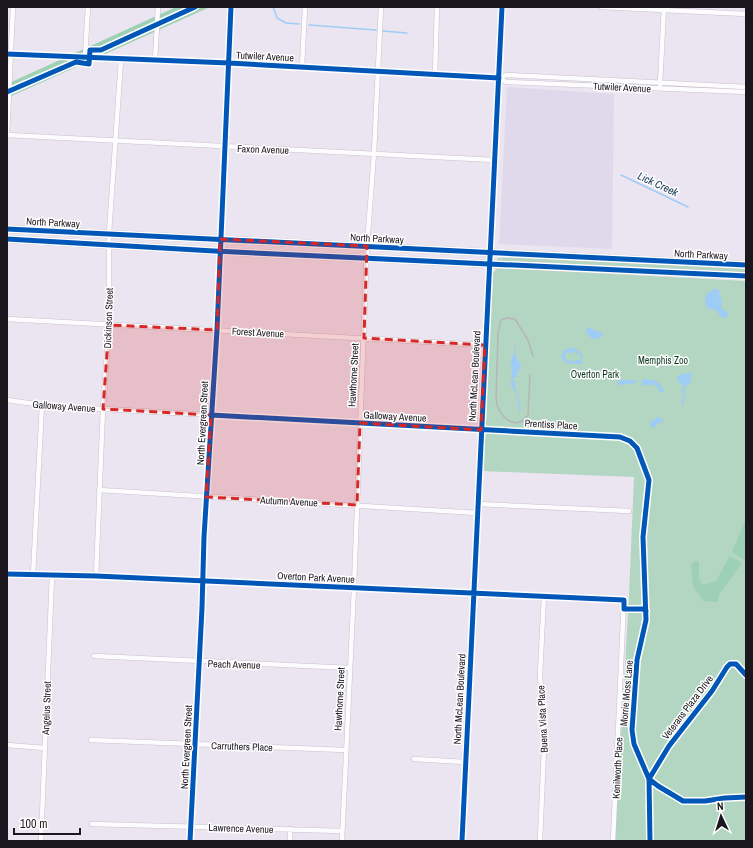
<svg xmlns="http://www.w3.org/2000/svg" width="753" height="848" viewBox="0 0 753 848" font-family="'Archivo Narrow',sans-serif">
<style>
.education{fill:#e0d9eb}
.green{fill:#b2d6c2}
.forest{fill:#9dd0b4}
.water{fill:#9fccf5;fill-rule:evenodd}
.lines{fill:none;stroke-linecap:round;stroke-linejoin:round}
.stream{stroke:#9fccf5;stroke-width:1.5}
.minor-casing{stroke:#c8c2cb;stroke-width:5.5}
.tertiary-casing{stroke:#c8c2cb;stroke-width:6}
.secondary-casing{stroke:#c8c2cb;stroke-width:7}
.primary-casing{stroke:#b1a1a3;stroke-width:8}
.minor{stroke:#fcfbfd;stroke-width:4.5}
.tertiary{stroke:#fcfbfd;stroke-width:5.5}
.secondary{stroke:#fcfbfd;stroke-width:6}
.primary{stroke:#eee5e5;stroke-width:7}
.rail{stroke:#b6b5b8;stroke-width:1.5}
.cycleway-casing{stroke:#fff;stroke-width:8}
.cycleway{stroke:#0057b8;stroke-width:5}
.marked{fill:#d62828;fill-opacity:0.2;stroke:#d62828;stroke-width:3;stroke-dasharray:8 5;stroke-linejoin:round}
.labels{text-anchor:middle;stroke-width:3;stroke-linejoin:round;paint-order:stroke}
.street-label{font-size:10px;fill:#1c171f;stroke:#fff}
.park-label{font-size:10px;fill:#103921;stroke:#fff}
.water-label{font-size:11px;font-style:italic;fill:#123752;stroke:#fff}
</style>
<rect width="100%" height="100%" fill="#ebe5f1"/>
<!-- education -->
<path class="education" d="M507,87L614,94L612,249L499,244Z"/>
<!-- green -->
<path class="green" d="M498,258H530L746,268V273L496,261Z
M498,268L746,281V841H615L629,596L634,477L481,471L492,273Z"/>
<!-- forest -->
<path class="forest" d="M176,7H210L7,98V84Z
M746,519V558L744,560L732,552Z
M730,556L742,563L719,595L718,602L703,601L693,586L691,566L694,561H699V579L703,585L716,581Z"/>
<!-- water -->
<path class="water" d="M714,289H718L722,301L721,308L729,314L727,317L722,318L717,311L706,307L705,296Z
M587,327L602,333L603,335L597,339L591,338L586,332Z
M514,343L517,360L521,364L516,378H512L511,359L514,355Z
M573,347L582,354V364L566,363L561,358L563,351ZM572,351L579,354L581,358L580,361L577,360L575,362L571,360L567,361L565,358L566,353H572Z
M691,372V382L684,388L686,397L684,398L683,407L681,402L684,396L682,391L683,384L679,383L677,376Z
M511,379L515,380C514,391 523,403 519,414L517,395L511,386Z
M646,379C656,380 661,382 664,391L660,393L658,387L652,384L642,386V380Z
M622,380H635L636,383L617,385V381Z
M658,417L661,418L664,422H660L654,427L650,428V423Z"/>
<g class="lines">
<!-- stream -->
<path class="stream" d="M273,7L277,18L286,23L299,24
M309,25L376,30
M383,31L407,33
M621,175L688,207"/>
<defs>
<path id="minor" d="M601,7L746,14
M7,54L229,63L499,78L506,82L746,92
M85,57L88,7
M155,61L158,7
M302,67L305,7
M435,76L437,7
M499,78L506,75L746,87
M660,85L664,7
M7,135L494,160
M7,135L13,7
M7,319L485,345
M7,400L42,405L103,409L620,437L630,441L637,448L649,480L643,537L646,620L637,660L632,730L634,744L649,779L650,841
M99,490L478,513
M478,504L629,511
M33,575L42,405
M96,576L103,409L109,325V233L121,60
M474,593L624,600L613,841
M94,656L350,668
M91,740L345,750
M7,745L45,748
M414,759L465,762
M649,779L669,746L712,691L727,667L730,664H736L746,675
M649,779L658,786L683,801H705L725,798L746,797
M92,824L342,831
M41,841L52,575
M290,841V829
M342,841L354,587L367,246L374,153L381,7
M540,841L544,749L540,674L544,596"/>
<path id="tertiary" d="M7,574L96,576L474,593
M190,841L202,608L204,537L217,330L231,7"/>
<path id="secondary" d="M462,841L502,7"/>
<path id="primary" d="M7,229L746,265
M7,239L214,251L746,276"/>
</defs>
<!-- minor casing -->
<use href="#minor" class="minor-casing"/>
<!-- tertiary casing -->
<use href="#tertiary" class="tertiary-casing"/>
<!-- secondary casing -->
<use href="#secondary" class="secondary-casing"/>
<!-- primary casing -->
<use href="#primary" class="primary-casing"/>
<!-- minor -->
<use href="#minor" class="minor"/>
<!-- tertiary -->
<use href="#tertiary" class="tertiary"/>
<!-- secondary -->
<use href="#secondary" class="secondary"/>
<!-- primary -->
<use href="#primary" class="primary"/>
<!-- rail -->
<path class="rail" d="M530,375L528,415C516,433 497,416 496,399L498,333L501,320L507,318L515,319L528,340L533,356"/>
<defs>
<path id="cycleway" d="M7,54L229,63L499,78
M7,92L76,62L89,64L90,50H101L195,7
M7,229L746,265
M7,239L214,251L746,276
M211,415L620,437L630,441L637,448L649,480L643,537L646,620L637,660L632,730L634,744L649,779L650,841
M7,574L96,576L624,600V609H643L646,611
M649,779L669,746L712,691L727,667L730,664H736L746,675
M649,779L658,786L683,801H705L725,798L746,797
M190,841L202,608L204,537L217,330L231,7
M462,841L502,7"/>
</defs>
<!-- cycleway casing -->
<use href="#cycleway" class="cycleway-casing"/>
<!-- cycleway -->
<use href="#cycleway" class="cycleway"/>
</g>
<!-- marked area -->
<path class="marked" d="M220,239L367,246L364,338L485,345L481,430L360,423L357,505L206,497L211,415L103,409L109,325L217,330Z"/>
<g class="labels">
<!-- street labels -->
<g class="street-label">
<text transform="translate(265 56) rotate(3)" y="4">Tutwiler Avenue</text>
<text transform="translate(622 87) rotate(3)" y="4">Tutwiler Avenue</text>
<text transform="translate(263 149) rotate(2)" y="4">Faxon Avenue</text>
<text transform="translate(53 222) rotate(3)" y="4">North Parkway</text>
<text transform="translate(377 238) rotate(3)" y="4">North Parkway</text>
<text transform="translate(701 254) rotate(3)" y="4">North Parkway</text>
<text transform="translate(108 318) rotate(-88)" y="4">Dickinson Street</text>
<text transform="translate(258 332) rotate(3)" y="4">Forest Avenue</text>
<text transform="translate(353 375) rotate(-87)" y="4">Hawthorne Street</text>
<text transform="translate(474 376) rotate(-87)" y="4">North McLean Boulevard</text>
<text transform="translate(64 406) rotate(4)" y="4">Galloway Avenue</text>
<text transform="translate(395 416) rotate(3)" y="4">Galloway Avenue</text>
<text transform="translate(202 423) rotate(-87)" y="4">North Evergreen Street</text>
<text transform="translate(551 424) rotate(3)" y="4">Prentiss Place</text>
<text transform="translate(289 501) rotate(3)" y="4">Autumn Avenue</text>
<text transform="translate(316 577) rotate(3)" y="4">Overton Park Avenue</text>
<text transform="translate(234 664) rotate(2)" y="4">Peach Avenue</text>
<text transform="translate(626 693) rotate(-85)" y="4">Morrie Moss Lane</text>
<text transform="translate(339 699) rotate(-87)" y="4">Hawthorne Street</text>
<text transform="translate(459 699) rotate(-87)" y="4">North McLean Boulevard</text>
<text transform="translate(687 707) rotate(-53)" y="4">Veterans Plaza Drive</text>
<text transform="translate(46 708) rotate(-88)" y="4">Angelus Street</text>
<text transform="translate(542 719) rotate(-93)" y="4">Buena Vista Place</text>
<text transform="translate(242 746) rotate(2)" y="4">Carruthers Place</text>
<text transform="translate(186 747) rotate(-87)" y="4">North Evergreen Street</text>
<text transform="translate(617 768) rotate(-87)" y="4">Kenilworth Place</text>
<text transform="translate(241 828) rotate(2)" y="4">Lawrence Avenue</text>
</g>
<!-- park labels -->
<g class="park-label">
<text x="663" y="364">Memphis Zoo</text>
<text x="595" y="378">Overton Park</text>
</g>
<!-- water labels -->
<g class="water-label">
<text transform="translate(658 184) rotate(25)" y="4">Lick Creek</text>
</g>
</g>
<!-- border -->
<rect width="753" height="848" fill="none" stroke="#1c171f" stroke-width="16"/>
<!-- north arrow -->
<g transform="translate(721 816) rotate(356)" stroke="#ffffff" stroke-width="3" paint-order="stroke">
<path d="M0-3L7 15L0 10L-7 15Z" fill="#1c171f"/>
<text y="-6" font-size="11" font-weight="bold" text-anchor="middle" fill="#1c171f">N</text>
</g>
<!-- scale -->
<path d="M14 828v6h66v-6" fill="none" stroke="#1c171f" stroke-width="2"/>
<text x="20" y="828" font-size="12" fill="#1c171f" stroke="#ffffff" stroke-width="3" paint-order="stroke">100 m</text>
</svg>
